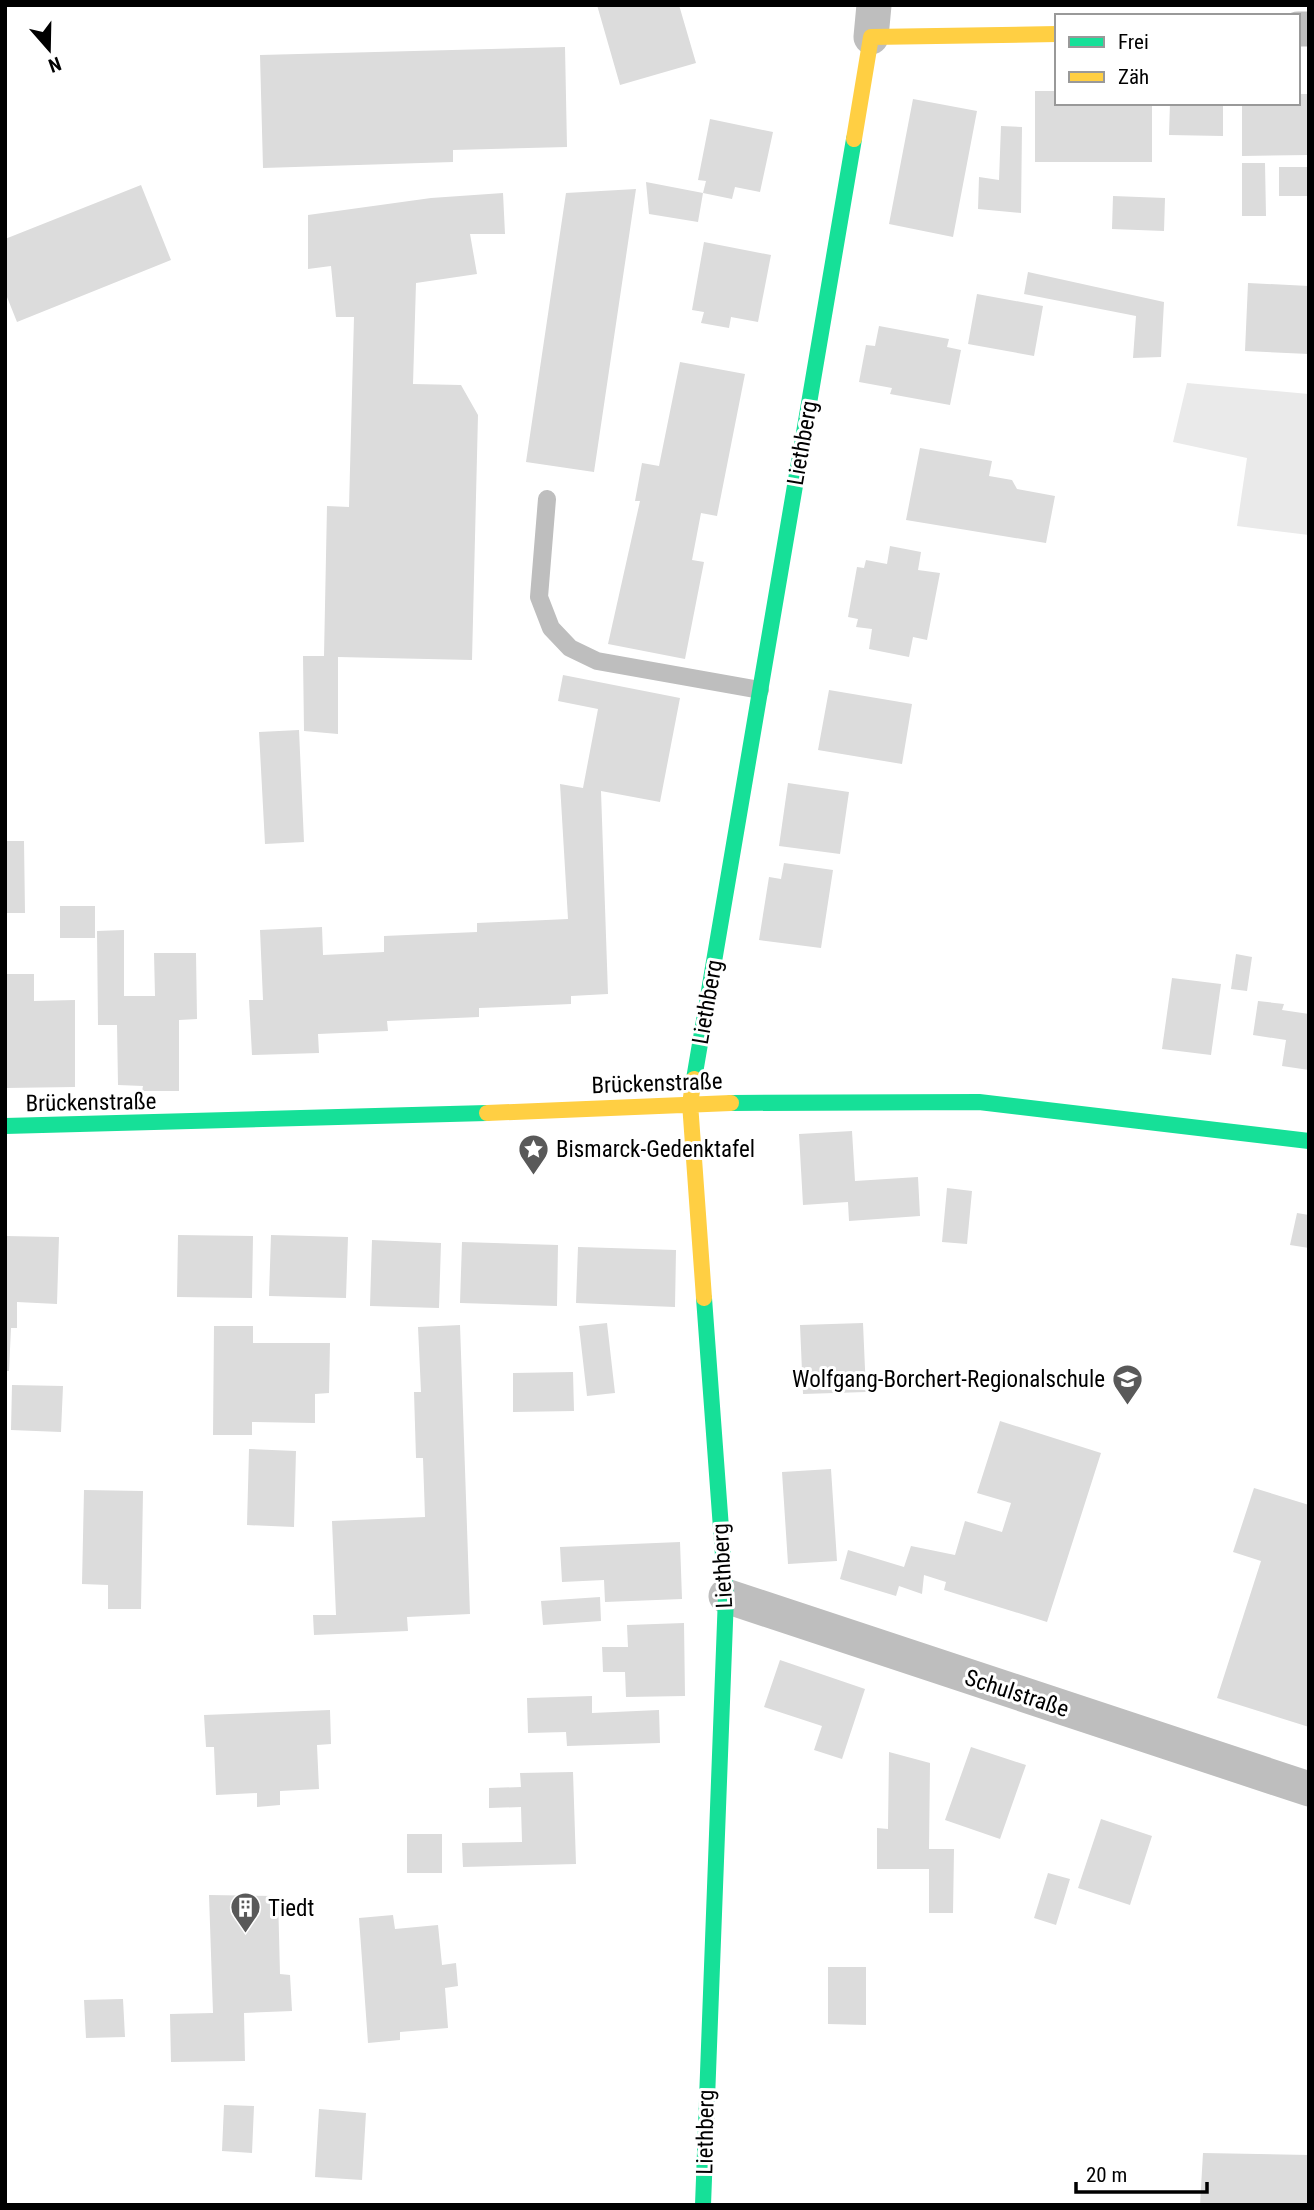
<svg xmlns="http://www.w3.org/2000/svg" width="1314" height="2210" viewBox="0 0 1314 2210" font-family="'Roboto Condensed',sans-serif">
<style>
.green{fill:#eaeaea}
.building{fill:#dcdcdc}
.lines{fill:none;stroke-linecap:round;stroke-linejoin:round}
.lane{stroke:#bebebe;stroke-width:18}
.street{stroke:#bebebe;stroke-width:35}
.fast{stroke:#16e098;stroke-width:16}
.slow{stroke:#ffcf43;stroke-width:16}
.labels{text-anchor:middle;stroke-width:6;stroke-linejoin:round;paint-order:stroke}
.street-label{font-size:23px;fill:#000;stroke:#fff}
.poi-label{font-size:23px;fill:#000;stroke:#fff;text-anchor:start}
</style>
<rect width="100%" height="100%" fill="#fff"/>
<!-- green -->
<path class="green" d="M1187,383L1309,394V535L1237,526L1247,458L1173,442Z"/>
<!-- building -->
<path class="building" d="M597,5H679L696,63L620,85Z
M565,47L567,147L453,150V162L263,168L260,55Z
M1035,91H1057V103H1152V162H1035Z
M1298,94H1309V155L1242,156V103H1298Z
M913,99L977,111L953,237L889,224Z
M1170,103H1223V136L1169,135Z
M710,119L773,132L760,192L735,187L732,199L703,193L706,181L698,180Z
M1001,126L1022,127L1021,213L978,209L979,177L999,180Z
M1242,163H1265L1266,216H1242Z
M1279,167H1309V196H1279Z
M646,182L703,193L698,222L649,214Z
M141,185L171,260L17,322L5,292V239Z
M636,189L594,472L526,462L566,193Z
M503,193L505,234H470L477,274L416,283L413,384L461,385L478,415L472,660L338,657V734L304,731L303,656H324L327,506L349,507L354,317H336L331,266L308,269V215L431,198Z
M1113,196L1165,198L1164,231L1112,229Z
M704,242L771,255L758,322L731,317L729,328L701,323L704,312L692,310Z
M1028,272L1164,302L1161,357L1133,358L1136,316L1024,294Z
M1248,283L1309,286V354L1245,351Z
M977,294L1043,306L1034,356L968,344Z
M879,326L949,339L947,347L961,350L950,405L890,394L892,388L859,382L866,345L875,346Z
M680,362L745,374L717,516L701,513L692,560L704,562L685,659L608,644L640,501H635L642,463L659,466Z
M920,448L992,461L989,476L1012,480L1017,489L1055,496L1046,543L906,520Z
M890,546L921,552L918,570L940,573L927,640L913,637L909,657L869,649L872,629L856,627L858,619L848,617L857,567L864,568L866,560L887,564Z
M563,675L680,698L660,802L601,791L608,994L571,996V1004L479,1008V1017L387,1021L388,1031L318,1034L319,1053L252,1055L249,1000H263L260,930L322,927L323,955L384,952V936L477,932V923L568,919L560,784L583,788L598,709L558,701Z
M829,690L912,704L902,764L818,750Z
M299,730L304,842L265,844L259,732Z
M788,783L849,792L840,854L779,846Z
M5,841H24L25,913H5Z
M784,863L833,870L821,948L759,940L769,877L781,879Z
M60,906H95V938H60Z
M124,930V996H155L154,953H196L197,1019L179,1020V1091H142L143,1086L118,1085L117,1025H98L97,931Z
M1236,954L1252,957L1247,991L1231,989Z
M5,974H34V1001L75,1000V1087L5,1088Z
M1172,978L1221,984L1211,1055L1162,1049Z
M1258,1001L1284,1004L1282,1010L1309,1014V1070L1282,1066L1286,1040L1253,1035Z
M852,1131L855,1181L918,1177L920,1216L849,1221L848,1202L803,1205L799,1134Z
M947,1188L972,1191L967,1244L942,1242Z
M1297,1213L1309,1215V1248L1290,1245Z
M178,1235L253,1236L252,1298L177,1297Z
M271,1235L348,1237L346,1298L269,1296Z
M5,1236L59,1237L57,1304L17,1302V1328H11L9,1371H5Z
M372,1240L441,1243L439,1308L370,1306Z
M462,1242L558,1245L557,1306L460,1303Z
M578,1247L676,1250L675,1307L576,1303Z
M607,1323L615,1393L587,1396L579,1326Z
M863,1323L866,1392L803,1394L800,1325Z
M460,1325L470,1614L407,1617L408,1631L314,1635L313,1615H336L332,1521L425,1517L423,1458H416L414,1392H421L418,1327Z
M214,1326H253V1343H330L329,1393L315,1394V1423L252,1422V1435H213Z
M573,1372L574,1411L513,1412V1373Z
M12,1385L63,1386L61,1432L11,1430Z
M1000,1421L1101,1453L1047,1622L944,1590L946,1582L924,1575L922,1594L899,1586L896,1596L840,1579L848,1550L904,1567L911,1546L955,1555L965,1521L1002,1532L1011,1503L977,1493Z
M249,1449L296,1451L294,1527L247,1525Z
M831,1469L837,1561L788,1564L782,1472Z
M1254,1488L1309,1505V1727L1217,1698L1261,1561L1233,1552Z
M84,1490L143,1491L141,1609H108V1585L82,1584Z
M680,1542L682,1599L605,1602L604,1580L562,1582L560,1547Z
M600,1597L601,1621L543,1625L541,1601Z
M684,1623L685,1696L626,1697L625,1672H603L602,1647H628L627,1625Z
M780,1660L865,1689L842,1759L814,1750L822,1726L764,1707Z
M592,1696V1713L659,1710L660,1743L567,1746L566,1732L528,1733L527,1698Z
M330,1710L331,1744L317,1745L319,1789L280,1791V1805L257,1807V1793L216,1795L214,1747H206L204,1715Z
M971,1747L1026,1765L1000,1839L945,1820Z
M889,1752L930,1763L929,1849H954L953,1913H929V1869H877V1828L888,1829Z
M573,1772L576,1864L463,1867L462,1843L522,1842L521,1807L489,1808V1788L521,1787L520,1773Z
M1101,1819L1152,1836L1130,1905L1078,1888Z
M407,1834H442V1873H407Z
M1048,1873L1070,1879L1056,1925L1034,1918Z
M209,1895L278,1896L280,1974L290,1975L292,2011L244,2013L245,2061L171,2062L170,2014L213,2013Z
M393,1915L395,1929L438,1925L442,1965L456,1963L458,1986L445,1988L448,2028L400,2032V2040L368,2043L359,1918Z
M828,1967H866V2025L828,2024Z
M123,1999L125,2037L86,2038L84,2000Z
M224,2105L254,2106L252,2153L222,2151Z
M319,2109L366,2113L362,2180L315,2177Z
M1203,2153L1309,2155V2205H1200Z"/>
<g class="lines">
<!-- lane -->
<path class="lane" d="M547,499L539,597L551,628L570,648L597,661L760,690"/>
<!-- street -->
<path class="street" d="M1298,29H1309
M871,37L874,5
M726,1596L1309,1789"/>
<!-- fast -->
<path class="fast" d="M694,1079L854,139
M731,1103L979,1102L1309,1141
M5,1126L487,1113
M703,2205L726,1596L704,1298"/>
<!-- slow -->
<path class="slow" d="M854,139L871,37L1057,34
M694,1079L690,1103L704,1298
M487,1113L731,1103"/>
</g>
<!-- icons -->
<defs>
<symbol id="sight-pin" viewBox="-11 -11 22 30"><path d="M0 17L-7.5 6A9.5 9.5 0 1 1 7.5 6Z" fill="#595959" stroke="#fff"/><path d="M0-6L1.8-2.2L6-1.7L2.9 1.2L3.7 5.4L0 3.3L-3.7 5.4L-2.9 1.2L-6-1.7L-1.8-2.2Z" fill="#fff"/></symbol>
<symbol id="school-pin" viewBox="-11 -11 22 30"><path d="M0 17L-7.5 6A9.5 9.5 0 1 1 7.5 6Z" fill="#595959" stroke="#fff"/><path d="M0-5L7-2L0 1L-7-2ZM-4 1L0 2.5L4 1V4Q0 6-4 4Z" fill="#fff"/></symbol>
<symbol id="building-pin" viewBox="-11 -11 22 30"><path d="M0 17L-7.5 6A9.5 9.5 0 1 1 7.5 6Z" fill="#595959" stroke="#fff"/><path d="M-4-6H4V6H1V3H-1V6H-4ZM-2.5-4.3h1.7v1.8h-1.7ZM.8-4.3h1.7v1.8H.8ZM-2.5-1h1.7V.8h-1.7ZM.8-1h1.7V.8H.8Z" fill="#fff"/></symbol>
</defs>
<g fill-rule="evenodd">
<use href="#sight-pin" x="516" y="1132" width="35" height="47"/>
<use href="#school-pin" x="1110" y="1362" width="35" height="47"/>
<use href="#building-pin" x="228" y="1890" width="35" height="47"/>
</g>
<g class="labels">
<!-- street labels -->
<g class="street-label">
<text transform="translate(802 443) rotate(-80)" y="8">Liethberg</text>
<text transform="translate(707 1002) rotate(-80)" y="8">Liethberg</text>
<text transform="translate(657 1083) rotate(-2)" y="8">Brückenstraße</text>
<text transform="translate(91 1102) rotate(-1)" y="8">Brückenstraße</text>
<text transform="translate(722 1566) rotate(-93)" y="8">Liethberg</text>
<text transform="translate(1017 1693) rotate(18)" y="8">Schulstraße</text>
<text transform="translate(705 2132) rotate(-89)" y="8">Liethberg</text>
</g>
<!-- poi labels -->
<g class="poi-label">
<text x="556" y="1157">Bismarck-Gedenktafel</text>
<text x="1105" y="1387" text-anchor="end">Wolfgang-Borchert-Regionalschule</text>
<text x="268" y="1916">Tiedt</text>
</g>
</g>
<!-- border -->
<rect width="1314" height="2210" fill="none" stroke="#000000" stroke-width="14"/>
<!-- legend -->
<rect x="1055" y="14" width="245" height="91" fill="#ffffff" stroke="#999999" stroke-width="2"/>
<rect x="1069" y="37" width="35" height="10" fill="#16e098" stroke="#999999" stroke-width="2"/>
<text x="1118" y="49" font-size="21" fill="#000000">Frei</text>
<rect x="1069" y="72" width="35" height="10" fill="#ffcf43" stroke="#999999" stroke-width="2"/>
<text x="1118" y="84" font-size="21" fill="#000000">Zäh</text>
<!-- north arrow -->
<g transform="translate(49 49) rotate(160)" stroke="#ffffff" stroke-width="5" paint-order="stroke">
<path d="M0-5L12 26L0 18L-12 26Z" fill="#000000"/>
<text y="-10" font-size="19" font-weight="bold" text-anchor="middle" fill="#000000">N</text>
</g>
<!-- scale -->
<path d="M1076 2182v10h131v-10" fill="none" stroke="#000000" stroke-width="3.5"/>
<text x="1086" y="2182" font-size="21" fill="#000000" stroke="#ffffff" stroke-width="5" paint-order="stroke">20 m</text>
</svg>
